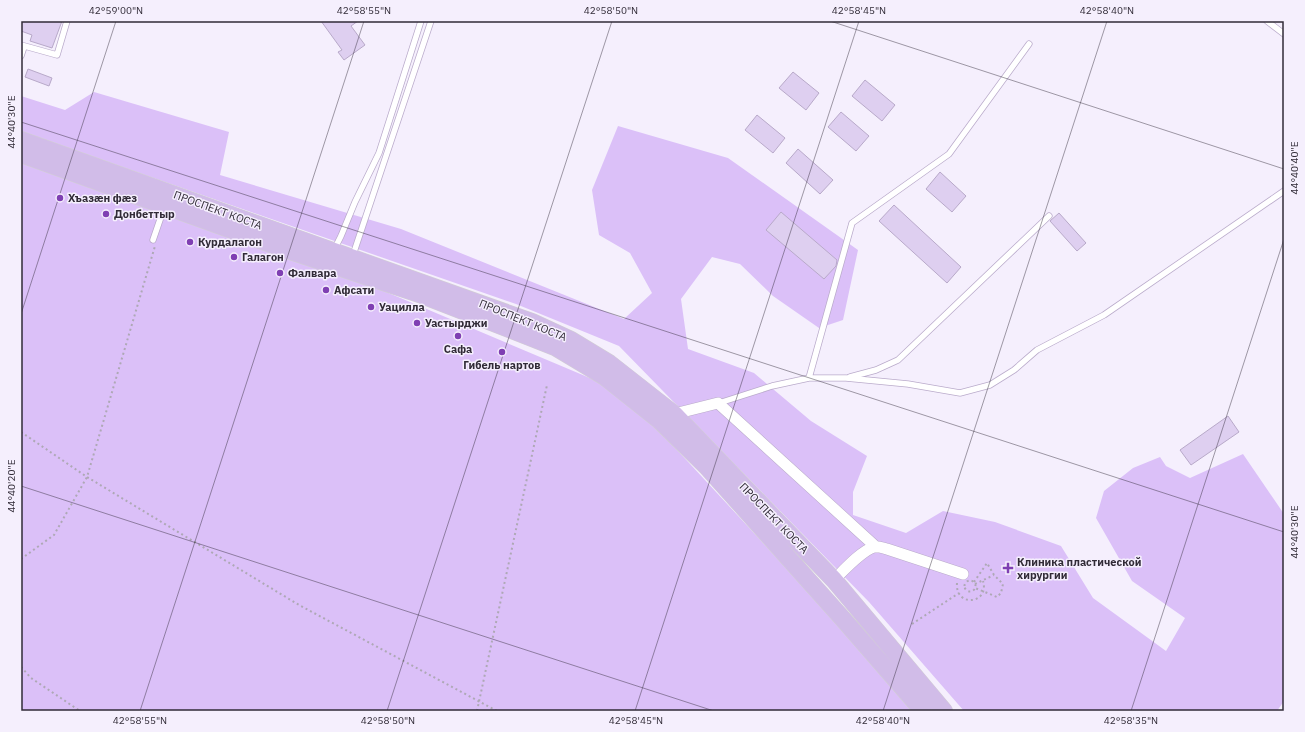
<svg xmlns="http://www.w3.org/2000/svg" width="1305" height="732" viewBox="0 0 1305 732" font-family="'IBM Plex Sans',sans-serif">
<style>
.green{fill:#dbc0f8}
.building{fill:#decff0;stroke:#b8a9c9}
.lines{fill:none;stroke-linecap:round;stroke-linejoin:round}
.service-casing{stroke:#baabcb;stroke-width:7}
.minor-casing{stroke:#baabcb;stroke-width:12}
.primary-casing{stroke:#d2d0d3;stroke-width:18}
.path{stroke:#aea8b5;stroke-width:2;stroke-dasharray:2 3;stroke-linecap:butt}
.service{stroke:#fff;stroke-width:5.5}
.minor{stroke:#fff;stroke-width:11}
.primary{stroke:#d1bce8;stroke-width:17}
.ticks{fill:none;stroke:#312b37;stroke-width:1;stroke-opacity:0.45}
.poi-dot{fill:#7f3fb3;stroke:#f5effd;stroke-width:1.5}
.labels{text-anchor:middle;stroke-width:3;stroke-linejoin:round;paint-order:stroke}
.poi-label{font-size:11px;font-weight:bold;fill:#312b37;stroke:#f5effd;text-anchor:start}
.street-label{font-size:11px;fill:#312b37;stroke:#f5effd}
.neatline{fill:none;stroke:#312b37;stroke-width:1.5}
.ticks-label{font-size:10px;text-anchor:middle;fill:#312b37}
</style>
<rect width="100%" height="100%" fill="#f5effd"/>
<!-- green -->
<path class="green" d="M94,92L229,132L220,175L401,229L624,319L652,293L630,253L599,235L592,190L618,126L728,158L858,250L843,320L819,328L773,296L740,264L712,257L681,299L688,349L754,373L811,421L867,456L853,492V515L906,533L943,511L995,522L1061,546L1093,598L1166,651L1185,618L1132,581L1096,518L1104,491L1133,468L1160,457L1166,466L1190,478L1243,454L1284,514V701L1277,711H964L869,602L619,346L516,304L21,132V96L65,110Z
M21,158L365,283L597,381L654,425L829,614L913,711H21Z"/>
<!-- building -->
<path class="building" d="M21,21H62L52,48L30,41L32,35L21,31Z
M321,21H358L351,26L365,45L344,60L338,52L342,50Z
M28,69L52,78L49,86L25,77Z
M793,72L819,93L806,110L779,88Z
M865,80L895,105L882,121L852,96Z
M841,112L869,136L856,151L828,127Z
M757,115L785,138L773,153L745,130Z
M798,149L833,180L820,194L786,163Z
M940,172L966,196L952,212L926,189Z
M894,205L961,267L947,283L879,221Z
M781,212L837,260L836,266L824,279L766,230Z
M1059,213L1086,243L1077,251L1050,221Z
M1228,416L1239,432L1191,465L1180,450Z"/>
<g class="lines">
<defs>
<path id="service" d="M1267,21L1284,34
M21,45L57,55L67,21
M21,56L24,47
M153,240L164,208
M334,250L341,236L355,202L379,153L421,21
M353,255L431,21
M850,377L876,370L898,360L1049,216
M809,378L852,223L949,154L1029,44
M719,403L772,386L809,378H846L908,384L960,393L990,385L1014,370L1037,350L1104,315L1284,191"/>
<path id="minor" d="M674,414L718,403L876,547
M834,580C844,570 861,551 874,547C878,546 883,548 887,549L963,574"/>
<path id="primary" d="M21,140L532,322L571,340L609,363L674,414L834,580L944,711
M21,154L293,252L422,295L555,347L605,377L659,420L707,467L843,619L923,711"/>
</defs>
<!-- service casing -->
<use href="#service" class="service-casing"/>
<!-- minor casing -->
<use href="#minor" class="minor-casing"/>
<!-- primary casing -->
<use href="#primary" class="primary-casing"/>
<!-- path -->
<path class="path" d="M21,432L87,477L299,605L497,711
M21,559L54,535L87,477L155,246
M964.5 586a5.5 5.5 0 1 1 11 0a5.5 5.5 0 1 1-11 0Z
M974,582L987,563L994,575L1003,584L1001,593L997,597L975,588
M957,583C955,608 990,604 983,581
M975,584L994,575
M912,624L959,593
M21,667L31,678L80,711
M477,711L547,385"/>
<!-- service -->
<use href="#service" class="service"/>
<!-- minor -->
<use href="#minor" class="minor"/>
<!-- primary -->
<use href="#primary" class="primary"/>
</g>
<!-- ticks -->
<path class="ticks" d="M830,21L1284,169M21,122L1284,532M21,314L116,21M21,486L714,711M140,711L364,21M387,711L612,21M635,711L859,21M883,711L1107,21M1131,711L1284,239"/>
<!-- markers -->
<g class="poi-dot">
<circle cx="60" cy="198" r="4"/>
<circle cx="106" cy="214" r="4"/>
<circle cx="190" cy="242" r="4"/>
<circle cx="234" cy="257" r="4"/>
<circle cx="280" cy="273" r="4"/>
<circle cx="326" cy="290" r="4"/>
<circle cx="371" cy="307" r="4"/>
<circle cx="417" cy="323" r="4"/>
<circle cx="458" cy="336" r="4"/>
<circle cx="502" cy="352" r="4"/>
<path d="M1006 562h4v4h4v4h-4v4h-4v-4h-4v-4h4z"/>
</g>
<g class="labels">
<!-- poi labels -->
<g class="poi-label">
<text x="68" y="202">Хъазæн фæз</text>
<text x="114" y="218">Донбеттыр</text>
<text x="198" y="246">Курдалагон</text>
<text x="242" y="261">Галагон</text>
<text x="288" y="277">Фалвара</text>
<text x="334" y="294">Афсати</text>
<text x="379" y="311">Уацилла</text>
<text x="425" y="327">Уастырджи</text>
<text x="458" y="353" text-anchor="middle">Сафа</text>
<text x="502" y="369" text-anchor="middle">Гибель нартов</text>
<text x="1017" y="566">Клиника пластической<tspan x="1017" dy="13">хирургии</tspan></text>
</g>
<!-- street labels -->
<g class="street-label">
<text transform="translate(218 210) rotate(20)" y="4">ПРОСПЕКТ КОСТА</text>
<text transform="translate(523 320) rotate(22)" y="4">ПРОСПЕКТ КОСТА</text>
<text transform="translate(774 518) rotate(46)" y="4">ПРОСПЕКТ КОСТА</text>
</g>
</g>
<!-- border -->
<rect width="1305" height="732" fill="none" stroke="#f5effd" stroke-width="44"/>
<rect x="22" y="22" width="1261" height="688" class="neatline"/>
<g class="ticks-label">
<text x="116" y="14">42°59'00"N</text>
<text x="364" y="14">42°58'55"N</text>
<text x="611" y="14">42°58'50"N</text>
<text x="859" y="14">42°58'45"N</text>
<text x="1107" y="14">42°58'40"N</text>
<text transform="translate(11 122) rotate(-90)" y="4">44°40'30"E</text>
<text transform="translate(1294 168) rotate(-90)" y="4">44°40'40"E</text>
<text transform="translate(11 486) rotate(-90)" y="4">44°40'20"E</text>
<text transform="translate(1294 532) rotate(-90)" y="4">44°40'30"E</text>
<text x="140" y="724">42°58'55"N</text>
<text x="388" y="724">42°58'50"N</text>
<text x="636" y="724">42°58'45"N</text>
<text x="883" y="724">42°58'40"N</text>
<text x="1131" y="724">42°58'35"N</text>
</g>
</svg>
